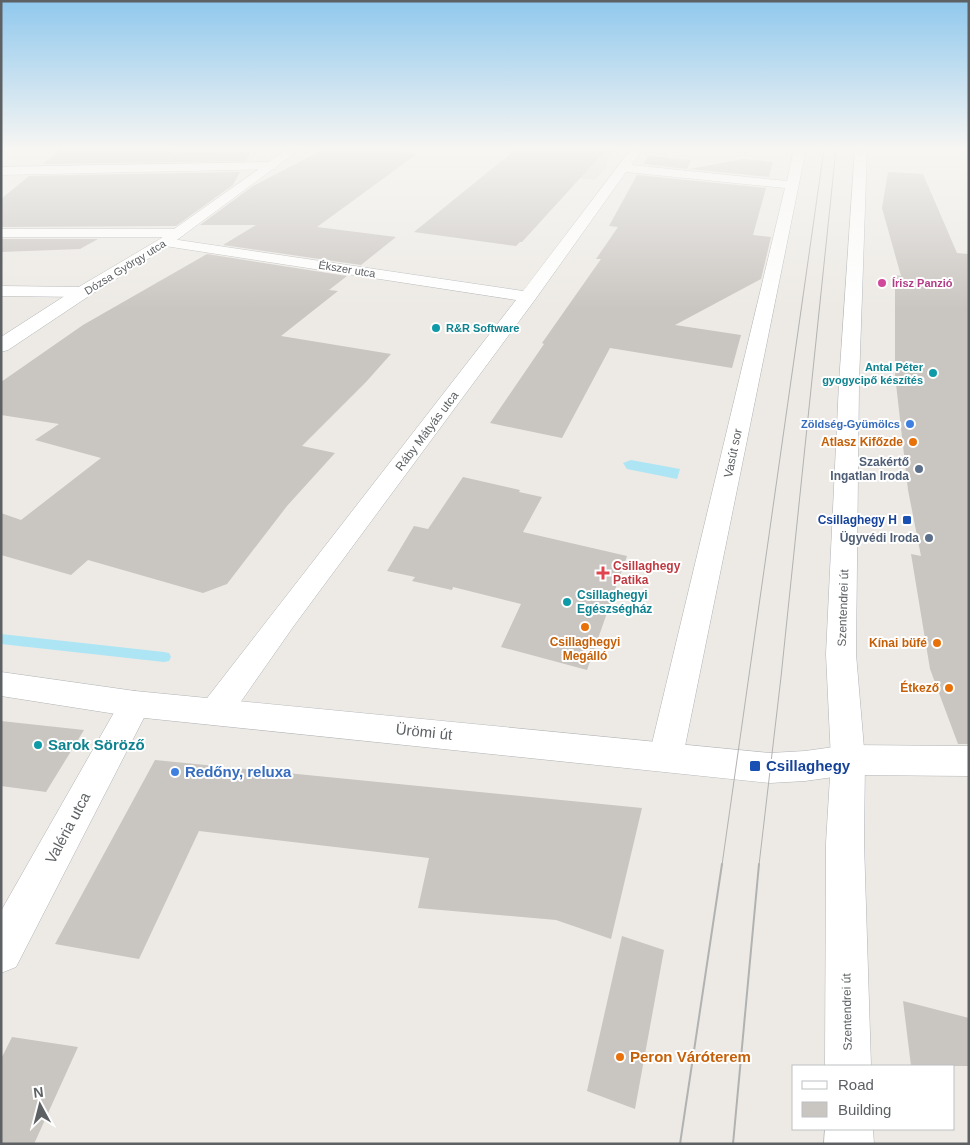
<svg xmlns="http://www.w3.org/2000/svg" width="970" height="1145" viewBox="0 0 970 1145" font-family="Helvetica,sans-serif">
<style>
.education{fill:#e0dbd6}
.water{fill:#ade5f5}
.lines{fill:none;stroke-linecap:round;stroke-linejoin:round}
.stream{fill:#ade5f5;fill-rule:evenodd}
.building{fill:#c9c5c1}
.minor-casing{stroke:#b0b3b5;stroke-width:1}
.tertiary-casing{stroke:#b0b3b5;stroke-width:1}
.secondary-casing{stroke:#afb3b6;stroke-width:1}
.minor{fill:#fff;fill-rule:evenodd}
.tertiary{fill:#fff;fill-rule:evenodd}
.secondary{fill:#fff;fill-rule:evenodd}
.tram-far1{stroke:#b1b2b2;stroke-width:1}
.tram{stroke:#b1b2b2;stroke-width:2}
.hotel-dot{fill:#d1479c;stroke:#fff;stroke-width:2}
.culture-dot{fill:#0f9aa8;stroke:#fff;stroke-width:2}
.shop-dot{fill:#3f7fe0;stroke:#fff;stroke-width:2}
.food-dot{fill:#e8710a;stroke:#fff;stroke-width:2}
.service-dot{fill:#5c6f8a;stroke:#fff;stroke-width:2}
.transit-dot{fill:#1a4fb4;stroke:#fff;stroke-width:2}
.health-dot{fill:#e0444e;stroke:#fff;stroke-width:2}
.labels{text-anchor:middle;stroke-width:4;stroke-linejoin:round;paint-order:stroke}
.far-street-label{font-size:11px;fill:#5d6163;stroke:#fff}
.far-hotel-label{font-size:11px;font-weight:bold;fill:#b23c85;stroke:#fff;text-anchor:start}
.far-culture-label{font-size:11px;font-weight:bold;fill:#0d838f;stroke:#fff;text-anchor:start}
.far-shop-label{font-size:11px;font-weight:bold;fill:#366cbe;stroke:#fff;text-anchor:end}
.street-label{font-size:12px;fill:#5d6163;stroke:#fff}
.food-label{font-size:12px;font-weight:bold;fill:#c56008;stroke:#fff;text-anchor:end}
.service-label{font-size:12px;font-weight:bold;fill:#4e5e75;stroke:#fff;text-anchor:end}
.transit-label{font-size:12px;font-weight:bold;fill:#164399;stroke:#fff;text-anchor:end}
.health-label{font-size:12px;font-weight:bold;fill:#be3a42;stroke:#fff;text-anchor:start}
.culture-label{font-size:12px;font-weight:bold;fill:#0d838f;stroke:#fff;text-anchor:start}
.near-street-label{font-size:15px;fill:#5d6163;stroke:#fff}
.near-culture-label{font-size:15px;font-weight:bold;fill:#0d838f;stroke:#fff;text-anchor:start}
.near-transit-label{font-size:15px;font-weight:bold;fill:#164399;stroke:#fff;text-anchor:start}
.near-shop-label{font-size:15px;font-weight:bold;fill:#366cbe;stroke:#fff;text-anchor:start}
.near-food-label{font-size:15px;font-weight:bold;fill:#c56008;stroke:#fff;text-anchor:start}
</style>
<rect width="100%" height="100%" fill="#edeae5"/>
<!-- education -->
<path class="education" d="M519,149H617L605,164L608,165L595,180L495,170Z"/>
<!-- water -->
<path class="water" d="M631,460L680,469L677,479L627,469L623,463Z"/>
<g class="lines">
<!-- stream -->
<path class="stream" d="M1,634L164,652L169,653L171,657L169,661L164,662L1,644Z"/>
</g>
<!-- building -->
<path class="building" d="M61,149H171L168,152L190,153L250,152L246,161L43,164Z
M324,149H371L417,154L317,227L396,237L361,265L223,245L256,225H200L253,186Z
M516,149H571L604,152L522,242H520L516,246L414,232Z
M648,156L691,160L687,169L643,164Z
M743,159L773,162L769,177L689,169Z
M240,172L233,185L176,226L1,227V199L29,176Z
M888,172L923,174L957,253L969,254V744H958L930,669L911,554L921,556L908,490L895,375V275L901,276L882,208Z
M637,175L766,188L753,235L771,237L761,279L675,325L741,335L732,368L610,348L562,438L490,423L544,344L542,343L601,259H596L618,227L609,226Z
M1,239H98L80,249L1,252Z
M207,254L347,276L329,290L338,291L281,336L391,354L366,382L302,446L335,453L287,506L227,584L203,593L88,560L71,575L1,555V513L21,520L101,458L35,440L59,424L1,415V382L83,325Z
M463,477L520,490L519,492L542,497L523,532L627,556L587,670L501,647L521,604L453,587L452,590L412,581L415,577L387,571L414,526L428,529Z
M1,721L84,730L46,792L1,786Z
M155,760L642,808L611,939L556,920L418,908L429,858L199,831L139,959L55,944Z
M622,936L664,950L635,1109L587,1091Z
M903,1001L969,1018V1066H911Z
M12,1037L78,1047L34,1144H1V1059Z"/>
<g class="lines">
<defs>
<path id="minor" d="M631,149H643L631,165L787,181L794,149H806L683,756L678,766L666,770L654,766L649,756L785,188L626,172L534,301L293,627L228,720L216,724L204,720L200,711L204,702L516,300L165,246L160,245L158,242L160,239L165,238L523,291Z
M271,162L277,166L275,169L1,175V167Z
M1,229H178L183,230L185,233L183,236L178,237H1Z
M1,286L83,287L89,288L91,292L89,296L83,297L1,296Z
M135,691L146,695L151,704L16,967L1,973V911L124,695Z"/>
<path id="tertiary" d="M287,149H300L170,245L89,296L8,350L1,352V337L77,288L160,239Z
M1,672L135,691L770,753L805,751L848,745L969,746V776L848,775L805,781L770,783L135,717L1,696Z"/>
<path id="secondary" d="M855,149H867L859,383L856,654L865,760L864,843L871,1066H825L826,843L831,760L826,654L839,383Z
M825,1129H873L874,1144H824Z"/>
</defs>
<!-- minor casing -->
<use href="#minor" class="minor-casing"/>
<!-- tertiary casing -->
<use href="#tertiary" class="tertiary-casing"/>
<!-- secondary casing -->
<use href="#secondary" class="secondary-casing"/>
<!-- minor -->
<use href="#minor" class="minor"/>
<!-- tertiary -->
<use href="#tertiary" class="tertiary"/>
<!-- secondary -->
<use href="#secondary" class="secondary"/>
<!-- tram-far1 -->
<path class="tram-far1" d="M722,865L824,149
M759,865L781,677L836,149"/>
<!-- tram -->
<path class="tram" d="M680,1144L722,864
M733,1144L759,864"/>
</g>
<!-- sky -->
<linearGradient id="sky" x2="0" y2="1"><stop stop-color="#90c8ed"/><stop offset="0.48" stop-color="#f7f6f3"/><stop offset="1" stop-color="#f7f6f3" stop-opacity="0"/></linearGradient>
<rect width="970" height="309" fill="url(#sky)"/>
<!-- markers -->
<circle class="hotel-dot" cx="882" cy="283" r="5"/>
<g class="culture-dot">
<circle cx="436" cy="328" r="5"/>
<circle cx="933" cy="373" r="5"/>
<circle cx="567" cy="602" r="5"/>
<circle cx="38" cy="745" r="5"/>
</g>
<g class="shop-dot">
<circle cx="910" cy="424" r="5"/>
<circle cx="175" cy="772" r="5"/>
</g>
<g class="food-dot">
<circle cx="913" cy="442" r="5"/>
<circle cx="585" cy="627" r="5"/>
<circle cx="937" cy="643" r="5"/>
<circle cx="949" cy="688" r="5"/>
<circle cx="620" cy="1057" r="5"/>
</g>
<g class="service-dot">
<circle cx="919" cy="469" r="5"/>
<circle cx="929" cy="538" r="5"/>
</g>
<g class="transit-dot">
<rect x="902" y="515" width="10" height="10" rx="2.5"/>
<rect x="749" y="760" width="12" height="12" rx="2.5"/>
</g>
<path class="health-dot" d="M600.5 565.5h5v5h5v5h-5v5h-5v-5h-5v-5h5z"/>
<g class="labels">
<!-- far-street labels -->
<g class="far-street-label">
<text transform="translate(125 267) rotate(-32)" y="4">Dózsa György utca</text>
<text transform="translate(347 269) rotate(9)" y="4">Ékszer utca</text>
</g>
<!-- far-hotel labels -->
<g class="far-hotel-label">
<text x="892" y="287">Írisz Panzió</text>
</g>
<!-- far-culture labels -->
<g class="far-culture-label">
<text x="446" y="332">R&amp;R Software</text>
<text x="923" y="371" text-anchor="end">Antal Péter<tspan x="923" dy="13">gyogycipő készítés</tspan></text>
</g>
<!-- far-shop labels -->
<g class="far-shop-label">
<text x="900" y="428">Zöldség-Gyümölcs</text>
</g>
<!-- street labels -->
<g class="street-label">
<text transform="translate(427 431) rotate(-53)" y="4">Ráby Mátyás utca</text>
<text transform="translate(733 453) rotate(-78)" y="4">Vasút sor</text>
<text transform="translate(843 608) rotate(-88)" y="4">Szentendrei út</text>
<text transform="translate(847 1012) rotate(-91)" y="4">Szentendrei út</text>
</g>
<!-- food labels -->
<g class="food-label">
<text x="903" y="446">Atlasz Kifőzde</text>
<text x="585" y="646" text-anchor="middle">Csillaghegyi<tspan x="585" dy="14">Megálló</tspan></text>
<text x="927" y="647">Kínai büfé</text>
<text x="939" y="692">Étkező</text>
</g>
<!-- service labels -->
<g class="service-label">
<text x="909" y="466">Szakértő<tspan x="909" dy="14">Ingatlan Iroda</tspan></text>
<text x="919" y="542">Ügyvédi Iroda</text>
</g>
<!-- transit labels -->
<g class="transit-label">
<text x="897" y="524">Csillaghegy H</text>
</g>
<!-- health labels -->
<g class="health-label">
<text x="613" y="570">Csillaghegy<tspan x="613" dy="14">Patika</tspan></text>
</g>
<!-- culture labels -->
<g class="culture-label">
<text x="577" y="599">Csillaghegyi<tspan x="577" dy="14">Egészségház</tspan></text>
</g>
<!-- near-street labels -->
<g class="near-street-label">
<text transform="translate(424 732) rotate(6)" y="5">Ürömi út</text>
<text transform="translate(68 828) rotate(-62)" y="5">Valéria utca</text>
</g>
<!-- near-culture labels -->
<g class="near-culture-label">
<text x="48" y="750">Sarok Söröző</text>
</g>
<!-- near-transit labels -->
<g class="near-transit-label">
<text x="766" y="771">Csillaghegy</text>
</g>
<!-- near-shop labels -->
<g class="near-shop-label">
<text x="185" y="777">Redőny, reluxa</text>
</g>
<!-- near-food labels -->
<g class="near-food-label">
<text x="630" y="1062">Peron Váróterem</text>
</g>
</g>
<!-- border -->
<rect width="970" height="1145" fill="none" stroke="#5d6163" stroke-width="5"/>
<!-- legend -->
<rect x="792" y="1065" width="162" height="65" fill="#ffffff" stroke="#bec0c1"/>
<rect x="802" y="1081" width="25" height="8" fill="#ffffff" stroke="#bec0c1"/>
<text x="838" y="1090" font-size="15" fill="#5d6163">Road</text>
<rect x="802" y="1102" width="25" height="15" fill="#c9c5c1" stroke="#bec0c1"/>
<text x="838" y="1115" font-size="15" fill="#5d6163">Building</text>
<!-- north arrow -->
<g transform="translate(40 1105) rotate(353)" stroke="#ffffff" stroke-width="4" paint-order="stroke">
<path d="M0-4L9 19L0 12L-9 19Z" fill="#5d6163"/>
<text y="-8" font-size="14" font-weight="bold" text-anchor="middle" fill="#5d6163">N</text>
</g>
</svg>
